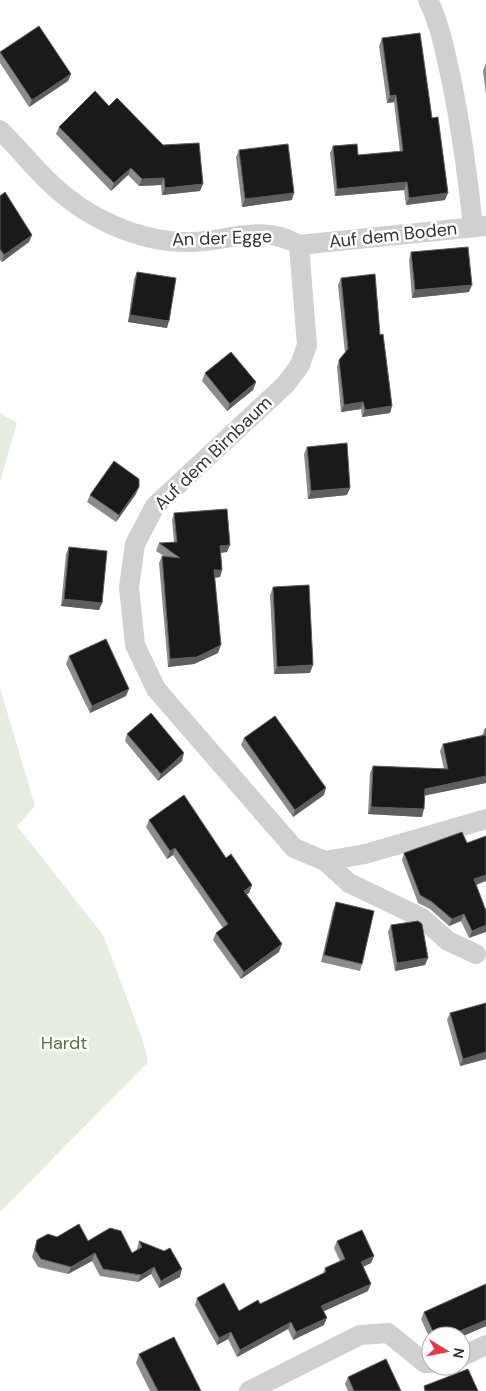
<svg xmlns="http://www.w3.org/2000/svg" width="486" height="1391" viewBox="0 0 486 1391" font-family="'DM Sans',sans-serif">
<style>
.green{fill:#e6ecdf}
.lines{fill:none;stroke-linecap:round;stroke-linejoin:round}
.minor{stroke:#d0d0d0;stroke-width:20}
.wall{fill:#8c8c8c}
.shaded-wall{fill:#5f5f5f}
.building{fill:#1a1a1a;stroke:#5f5f5f}
.labels{text-anchor:middle;stroke-width:5;stroke-linejoin:round;paint-order:stroke}
.street-label{font-size:18px;fill:#333;stroke:#fff}
.park-label{font-size:18px;fill:#56703f;stroke:#fff}
</style>
<rect width="100%" height="100%" fill="#fff"/>
<!-- green -->
<path class="green" d="M0,413L17,423L0,482Z
M0,688L35,806L17,826L103,935L143,1041L148,1062L0,1212Z"/>
<g class="lines">
<!-- minor -->
<path class="minor" d="M428,0C440,24 445,52 451,78C461,127 468,177 473,227
M0,130C16,146 31,164 47,180C84,217 138,243 191,242C231,241 262,223 299,245
M299,245L307,345L300,365L286,384L155,506L135,544L129,587L135,645L156,689L294,848L325,861
M299,245L486,226
M476,954L448,941L422,918L349,883L325,861L365,854L486,819
M461,1357L486,1345
M249,1391L360,1335L388,1333L425,1363H431"/>
</g>
<!-- wall -->
<path class="wall" d="M382,38L432,118L445,200L406,205L404,190L335,196L330,153L333,146L358,155L400,152L394,102L387,103L379,46Z
M0,52L71,74L68,81L29,107L0,63Z
M486,63V95L483,71Z
M109,106L200,191L162,195L161,185L139,186L128,175L111,191L56,134L59,127Z
M239,150L292,200L242,207L236,157Z
M0,196L32,235L29,242L2,262L0,260Z
M411,252L469,292L412,298L409,260Z
M137,272L167,328L128,322L134,279Z
M341,278L380,335L392,406L390,413L362,417L361,409L341,412L337,367L339,360L345,353L338,285Z
M205,373L256,382L253,390L227,411L202,381Z
M307,447L347,495L308,499L304,454Z
M136,494L116,522L87,502L90,495Z
M174,513L227,552L221,553L222,570L220,577L215,578L218,653L194,664L168,667L159,563L162,556H164L156,551L159,543L174,542L172,520Z
M69,547L102,603L99,610L61,606L66,554Z
M273,587L310,673L274,674L270,595Z
M69,656L126,696L90,713L66,664Z
M486,728V783L425,795L422,817L368,814L370,773L373,766L444,769L440,751L443,744L482,735L485,729Z
M127,734L182,761L158,781L125,741Z
M244,738L324,795L293,817L241,745Z
M149,820L226,858L252,885L249,893L246,895L279,952L241,979L213,940L216,933L223,928L173,855L167,859L146,827Z
M404,853L476,885L486,911L469,938L461,921L449,926L430,909L418,903L402,860Z
M336,902L362,964L360,971L321,962L333,910Z
M391,925L428,958L425,965L395,971L388,932Z
M486,1003V1059L460,1066L447,1020L450,1013Z
M57,1237L88,1241L132,1253L137,1250V1249L139,1241L180,1277L159,1288L151,1274L138,1282L100,1276L92,1261L68,1274L38,1267L32,1257L37,1240Z
M337,1241L374,1256L371,1263L363,1267L368,1291L324,1311V1325L293,1340L288,1329L237,1357L228,1339L217,1345L195,1305L197,1298L239,1311L260,1304L323,1274L325,1268L340,1261L334,1248Z
M486,1284V1326L461,1337V1336H431V1341L421,1319L424,1312Z
M139,1354L201,1391H150L136,1363Z
M348,1377L401,1391H348L345,1384Z"/>
<!-- shaded-wall -->
<path class="shaded-wall" d="M71,74L68,81L29,107L32,100Z
M396,95L394,102L387,103L390,96Z
M131,168L128,175L111,191L114,183Z
M164,178L161,185L139,186L142,179Z
M407,182L404,190L335,196L337,189Z
M203,184L200,191L162,195L165,188Z
M294,193L292,200L242,207L245,199Z
M448,193L445,200L406,205L409,198Z
M32,235L29,242L2,262L4,255Z
M472,285L469,292L412,298L415,290Z
M130,315L169,321L167,328L128,322Z
M256,382L253,390L227,411L230,404Z
M363,402L361,409L341,412L344,405Z
M392,406L390,413L362,417L365,410Z
M139,487L136,494L116,522L119,515Z
M350,488L347,495L308,499L311,491Z
M230,545L227,552L217,553L220,546Z
M214,570H222L220,577L211,578Z
M64,599L102,603L99,610L61,606Z
M221,645L218,653L194,664L168,667L170,659Z
M313,665L310,673L274,674L277,667Z
M129,689L126,696L90,713L92,706Z
M184,753L182,761L158,781L161,774Z
M486,776V783L423,796L425,789Z
M326,788L324,795L293,817L295,810Z
M371,807L424,809L422,817L368,814Z
M175,848L173,855L167,859L170,851Z
M486,875V881L471,887L474,879Z
M252,885L249,893L241,898L244,891Z
M464,914L461,921L449,926L452,919Z
M486,925V932L469,938L472,931Z
M282,944L279,952L241,979L244,972Z
M428,958L425,965L395,971L397,963Z
M486,1052V1059L460,1066L463,1059Z
M95,1253L92,1261L68,1274L71,1267Z
M374,1256L371,1263L358,1269L361,1262Z
M154,1267L151,1274L138,1282L141,1275Z
M182,1269L180,1277L159,1288L161,1281Z
M371,1284L368,1291L318,1314L321,1306Z
M327,1318L324,1325L293,1340L296,1332Z
M486,1320V1326L461,1337V1336H448Z
M291,1322L288,1329L237,1357L240,1350Z
M231,1332L228,1339L217,1345L219,1338Z"/>
<!-- building -->
<path class="building" d="M39,26L71,74L32,100L0,52Z
M420,33L432,118L438,117L448,193L409,198L407,182L337,189L333,146L357,144L358,155L403,151L396,95L390,96L382,38Z
M95,91L109,106L117,98L163,145L199,143L203,184L165,188L164,178L142,179L131,168L114,183L59,127Z
M288,144L294,193L245,199L239,150Z
M5,192L32,235L4,255L0,249V196Z
M468,247L472,285L415,290L411,252Z
M137,272L176,278L169,321L130,315Z
M375,274L380,335L383,334L392,406L365,410L363,402L344,405L339,360L348,349L341,278Z
M231,352L256,382L230,404L205,373Z
M347,443L350,488L311,491L307,447Z
M114,461L139,479V487L119,515L90,495Z
M227,509L230,545L220,546L222,570H214L221,645L197,657L170,659L162,556L180,558L159,543L177,542L174,513Z
M69,547L107,551L102,603L64,599Z
M309,585L313,665L277,667L273,587Z
M106,639L129,689L92,706L69,656Z
M151,713L184,753L161,774L127,734Z
M275,716L326,788L295,810L244,738Z
M486,728V776L425,789L424,809L371,807L373,766L448,769L443,744L486,735L485,729Z
M184,795L226,858L231,854L252,885L244,891L282,944L244,972L216,933L228,924L175,848L170,851L149,820Z
M462,832L467,843L486,836V875L474,879L486,911V925L472,931L464,914L452,919L432,902L420,895L404,853Z
M336,902L374,911L362,964L324,955Z
M418,921L422,924L428,958L397,963L391,925Z
M486,1003V1052L463,1059L450,1013Z
M79,1224L88,1241L110,1228L121,1231L132,1253L142,1247L139,1241L164,1251L170,1248L182,1269L161,1281L154,1267L141,1275L103,1269L95,1253L71,1267L41,1259L35,1250L37,1240L48,1234L57,1237Z
M362,1230L374,1256L361,1262L371,1284L321,1306L327,1318L296,1332L291,1322L240,1350L231,1332L219,1338L197,1298L224,1283L239,1311L258,1300L260,1304L326,1272L325,1268L345,1259L337,1241Z
M486,1284V1320L448,1336H435L424,1312Z
M174,1337L201,1391H158L139,1354Z
M386,1359L401,1391H354L348,1377Z
M468,1369L478,1391H425L424,1386Z"/>
<g class="labels">
<!-- street labels -->
<g class="street-label">
<text transform="translate(393 235) rotate(-6)" y="6">Auf dem Boden</text>
<text transform="translate(222 238) rotate(-2)" y="6">An der Egge</text>
<text transform="translate(213 453) rotate(-44)" y="6">Auf dem Birnbaum</text>
</g>
<!-- park labels -->
<g class="park-label">
<text x="64" y="1049">Hardt</text>
</g>
</g>
<!-- north arrow -->
<g transform="translate(446 1351) rotate(100)"><circle r="24" fill="#ffffff" stroke="#adadad"/>
<path d="M0-4L9 19L0 12L-9 19Z" fill="#e63946"/>
<text y="-8" font-size="14" font-weight="bold" text-anchor="middle" fill="#333333">N</text>
</g>
</svg>
